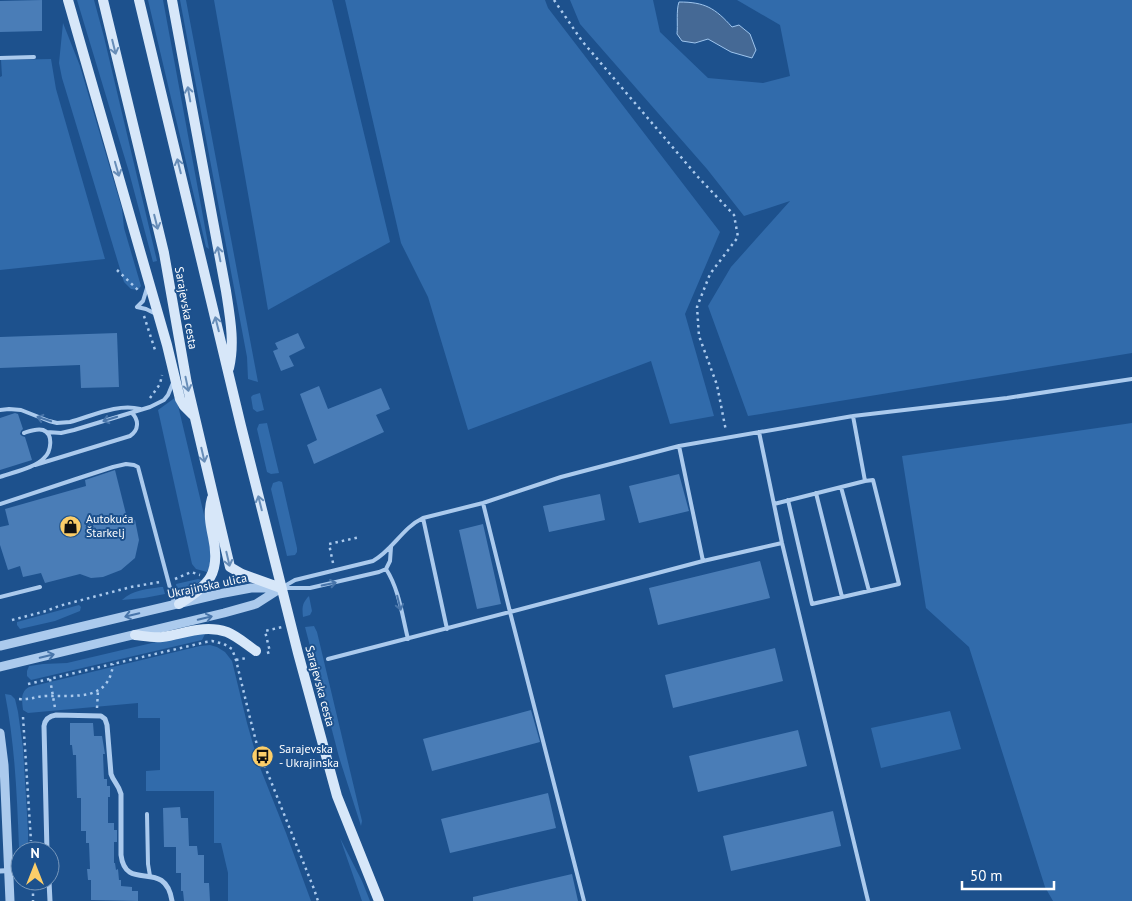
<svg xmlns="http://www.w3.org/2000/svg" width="1132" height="901" viewBox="0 0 1132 901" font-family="'PT Sans',sans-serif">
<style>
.green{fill:#316bab}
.water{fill:#456995;stroke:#9ec5ee}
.building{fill:#4a7db7}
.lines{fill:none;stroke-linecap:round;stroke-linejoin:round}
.path{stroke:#abcaed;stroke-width:2.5;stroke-dasharray:2.5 4;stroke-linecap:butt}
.service{stroke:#abcaed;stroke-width:4}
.minor{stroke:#abcaed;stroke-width:5}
.tertiary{stroke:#abcaed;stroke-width:9}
.secondary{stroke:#d7e7f9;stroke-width:10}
.oneway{stroke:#678db8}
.oneway2{stroke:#4875aa}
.labels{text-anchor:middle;stroke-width:4;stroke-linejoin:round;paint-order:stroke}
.street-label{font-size:12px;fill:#fff;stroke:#1d518d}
.poi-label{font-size:12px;fill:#fff;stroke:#1d518d;text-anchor:start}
</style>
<rect width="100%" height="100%" fill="#1d518d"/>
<!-- green -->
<path class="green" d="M77,0H94L104,37L157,261L153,262L129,172Z
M148,0H163L209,249L206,247Z
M180,0H186L258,382L248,379L247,357Z
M214,0H332L390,242L268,310L257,245Z
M345,0H545L548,8L720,232L685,314L714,416L670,424L651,361L468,430L428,297L401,243Z
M570,0H653L660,32L708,78L763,83L790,76L780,25L737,0H1132V353L748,416L708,306L731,267L790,201L744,216L707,169L580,24Z
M63,23L80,66L122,209L124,228L141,286L138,290L131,289L124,282L62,78L59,63Z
M51,59L56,89L105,259L0,270V77L2,76L1,60Z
M260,393L264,410L257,412L253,409L251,397L253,395Z
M176,397L211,544L212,560L207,572L196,569L192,564L158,410Z
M267,423L279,473L271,474L267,472L257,429L259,424Z
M1132,423V901H1053L1045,887L969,647L926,608L902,456Z
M279,481L282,482L297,548V552L295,555L287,556L271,489L273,483Z
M198,579L202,580L194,585L177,591L176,584Z
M161,587H163L165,594L144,598L122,600C132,590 148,589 161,587Z
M309,596L312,611L310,615L303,617C302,608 302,603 309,596Z
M79,605L81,607L80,611L55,621L20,629L17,625V622Z
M314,626L317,632L362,821L361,826L339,757L305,627Z
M204,633L205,634L202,640L31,680L27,676V671L29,666L43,664L67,663L190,634Z
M210,645L217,647L225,652L232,661L247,723L259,765L286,833L311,901H228V873L221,843H214V791H146V771L160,770V718H138V703L28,713L23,710C22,701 20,692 29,687L200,646Z
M5,694L11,695L15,699L18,712L23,748L28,831V843L24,848H19C17,796 15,745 5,694Z
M950,711L961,749L881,768L871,728Z
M340,838L362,881L370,901H362Z"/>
<!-- water -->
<path class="water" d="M679,2C705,2 715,8 732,27L739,25L750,34L756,50L752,58L731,52L708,39L695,43L682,41L677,34C678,25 676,10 679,2Z"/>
<!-- building -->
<path class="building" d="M42,0V31L0,32V1Z
M117,333L119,387L81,388L80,365L0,368V337Z
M298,333L305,348L289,356L294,366L281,371L273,351L278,349L275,343Z
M319,386L328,409L381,388L390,409L376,415L384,432L314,464L307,445L317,440L300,394Z
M15,413L18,414L23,429L21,431L20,434L22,436L25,437L32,460L0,470V418Z
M115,470L128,522L135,520L139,540L135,558L121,570L103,577L91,578L80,574L45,583L41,573L23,577L20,566L8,570L0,545V527L9,525L5,509L86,486L85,480Z
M679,474L689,511L639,523L629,486Z
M600,494L605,520L549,532L543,506Z
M483,524L501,604L477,609L459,530Z
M760,561L770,598L658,625L649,588Z
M775,648L783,681L673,708L665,675Z
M531,710L540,742L432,771L423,739Z
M70,723H93L94,736H102L105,754H103L104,779H107V786H110V797H108V823H114V830H117V842H114V863H115L116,870L118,869L119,880H121V886L132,887V891H138V901L91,900V880H88L87,869H90L89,843H86V831H81V798H77L76,755H73L72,745H70Z
M798,730L807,766L698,792L689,756Z
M548,793L556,828L450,853L441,819Z
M180,807L181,818H188L189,846H197L198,855H204V883H209L210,901H184L183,891H181V873H176V847H164L163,808Z
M833,811L841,846L731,871L723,836Z
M572,874L578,901H473V897Z"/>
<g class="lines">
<!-- path -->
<path class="path" d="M554,0L582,41L698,177L734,215L738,237L710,274L697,307L699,336L717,385L726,431
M117,270L139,291
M144,316L156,353
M150,398L160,384L162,375
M333,563L329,544L360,537
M175,579L191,572L200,575
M12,620L46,611L59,606L131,587L160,582
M267,653L270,652L265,631L282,627
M236,660L247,658
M50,679L55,708
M28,684L206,642L212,641L224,644L232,649L236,660L250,718L258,749L314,889L318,901
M19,699C31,700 36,696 47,696C75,695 109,702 113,664
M97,708L98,691
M23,717L31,841
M33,887V901"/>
<!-- service -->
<path class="service" d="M0,58L34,57
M137,307L143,301L147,288
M137,307L146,309L156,314
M0,410L9,409L21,410L49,421L57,423L70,422C92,416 118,403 140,409
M47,432L61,433L74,430L150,407L164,400L168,395L173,383
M759,432L782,543L868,901
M679,446L703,561
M35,465L130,436C139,430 139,420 132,413
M0,477C13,472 35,468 44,458C51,452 54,434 43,430C37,428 30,431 24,433
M841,487L869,591
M816,493L842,597
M788,500L812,604L899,584L873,480L865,481
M483,503L510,612L703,561L782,543
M0,504L76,479L113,467L126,464L134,465L138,467L174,603
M774,504L865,481L853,416
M423,518L447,629
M386,569C399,589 402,615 408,639
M283,587L295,580L373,561C393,550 402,528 423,518L483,503L561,477L679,446L853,416L1007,398L1132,379
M284,588H310L379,572L386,569L390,561L391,547
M0,597L40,587
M328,659L510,612L584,901
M147,814L148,864L150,876"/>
<!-- minor -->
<path class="minor" d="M47,851L44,726C45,719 49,716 56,715L101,716L105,719L107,725L111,774C114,783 118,783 121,794V855C126,894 165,857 172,901
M0,871L20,870
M49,881L50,901"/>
<!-- tertiary -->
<path class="tertiary" d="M0,646L219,594L251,588H278
M0,667L224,613L256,604L281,588
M0,733L4,765L10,901"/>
<!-- secondary -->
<path class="secondary" d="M68,0L167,345L180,399L184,406L193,415
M103,0L164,253L187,384L230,567L242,574L281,588
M139,0L241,426L298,653L337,796L379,901
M172,0L226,291C230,317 235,343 229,368
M179,604C209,585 221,574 213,537C210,523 208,512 212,498
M135,635C144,636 153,638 162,637C184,634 204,624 227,632C237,636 247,645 256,651"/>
</g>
<!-- one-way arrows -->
<defs><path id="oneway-shaft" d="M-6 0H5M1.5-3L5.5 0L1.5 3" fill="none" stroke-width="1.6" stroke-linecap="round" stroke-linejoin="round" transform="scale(1.25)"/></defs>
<g class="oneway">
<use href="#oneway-shaft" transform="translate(114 47) rotate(76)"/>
<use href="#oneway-shaft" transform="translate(189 94) rotate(-100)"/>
<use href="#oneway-shaft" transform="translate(179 166) rotate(-104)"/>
<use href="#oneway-shaft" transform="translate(117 169) rotate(74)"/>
<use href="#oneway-shaft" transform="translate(156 222) rotate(76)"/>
<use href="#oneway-shaft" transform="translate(219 254) rotate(-101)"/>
<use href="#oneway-shaft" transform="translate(217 324) rotate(-104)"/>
<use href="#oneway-shaft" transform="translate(187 384) rotate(78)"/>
<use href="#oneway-shaft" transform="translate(203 455) rotate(77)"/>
<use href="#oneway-shaft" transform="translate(260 503) rotate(-104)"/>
<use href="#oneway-shaft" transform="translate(228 559) rotate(77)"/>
</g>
<g class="oneway2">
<use href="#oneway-shaft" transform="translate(44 419) rotate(-162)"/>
<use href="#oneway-shaft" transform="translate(110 419) rotate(163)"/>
<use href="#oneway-shaft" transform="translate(329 584) rotate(-12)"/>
<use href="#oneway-shaft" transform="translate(399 603) rotate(76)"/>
<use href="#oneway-shaft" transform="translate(132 615) rotate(167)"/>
<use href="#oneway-shaft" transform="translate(205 618) rotate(-14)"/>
<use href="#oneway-shaft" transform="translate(47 656) rotate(-13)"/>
</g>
<!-- icons -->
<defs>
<symbol id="shop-disc" viewBox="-11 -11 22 22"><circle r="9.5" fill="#fcce69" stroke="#1d518d"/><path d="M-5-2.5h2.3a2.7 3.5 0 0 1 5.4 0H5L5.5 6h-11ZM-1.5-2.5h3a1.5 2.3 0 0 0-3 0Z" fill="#111"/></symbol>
<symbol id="bus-disc" viewBox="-11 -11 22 22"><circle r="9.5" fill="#fcce69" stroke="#1d518d"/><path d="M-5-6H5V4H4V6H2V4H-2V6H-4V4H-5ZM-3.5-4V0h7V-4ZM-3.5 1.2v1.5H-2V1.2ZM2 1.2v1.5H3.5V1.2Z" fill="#111"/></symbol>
</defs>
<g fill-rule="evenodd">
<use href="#shop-disc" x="58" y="514" width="25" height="25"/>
<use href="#bus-disc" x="250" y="744" width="25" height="25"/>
</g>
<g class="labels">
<!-- street labels -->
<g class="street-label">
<text transform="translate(186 308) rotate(80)" y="4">Sarajevska cesta</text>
<text transform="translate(207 586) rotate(-12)" y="4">Ukrajinska ulica</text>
<text transform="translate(320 686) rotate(75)" y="4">Sarajevska cesta</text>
</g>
<!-- poi labels -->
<g class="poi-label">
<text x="86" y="523">Autokuća<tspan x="86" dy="14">Štarkelj</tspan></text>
<text x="279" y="753">Sarajevska<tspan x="279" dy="14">- Ukrajinska</tspan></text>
</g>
</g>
<!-- north arrow -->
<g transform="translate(35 866)"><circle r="24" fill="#1d518d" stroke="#7797bb"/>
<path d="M0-4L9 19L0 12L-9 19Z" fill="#fcce69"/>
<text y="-8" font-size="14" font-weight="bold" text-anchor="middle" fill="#ffffff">N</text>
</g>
<!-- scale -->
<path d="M962 881v8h92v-8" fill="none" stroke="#ffffff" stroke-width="2.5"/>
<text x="970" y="881" font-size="15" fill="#ffffff" stroke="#1d518d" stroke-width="4" paint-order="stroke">50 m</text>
</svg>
